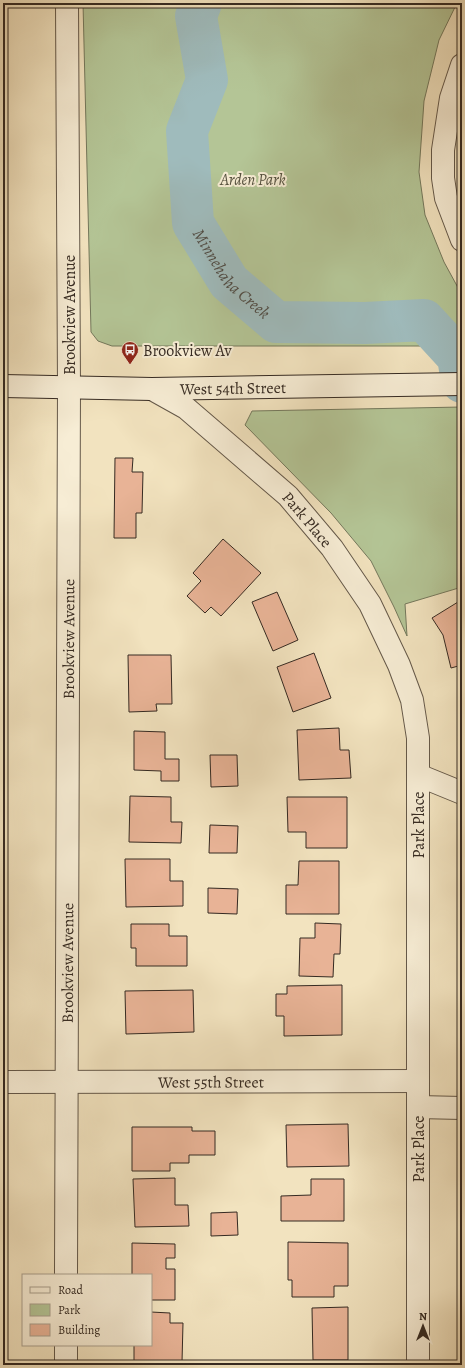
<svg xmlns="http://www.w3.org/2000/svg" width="465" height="1368" viewBox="0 0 465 1368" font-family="Alegreya,serif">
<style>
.green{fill:#b4c596;stroke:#74785c}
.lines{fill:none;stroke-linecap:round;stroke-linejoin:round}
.river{stroke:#9fbbbc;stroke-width:42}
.building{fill:#e8b396;stroke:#352a22}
.street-casing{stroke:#645849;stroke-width:24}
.secondary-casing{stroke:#352a22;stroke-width:24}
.street{stroke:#f7edd5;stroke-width:22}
.secondary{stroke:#f7edd5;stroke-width:22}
.labels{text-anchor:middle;stroke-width:4;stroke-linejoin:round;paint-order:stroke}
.park-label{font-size:16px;font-style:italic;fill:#55513f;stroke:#f7edd5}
.street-label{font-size:16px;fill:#352a22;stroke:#f7edd5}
.poi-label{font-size:16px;fill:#352a22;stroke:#f7edd5;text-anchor:start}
.water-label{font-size:17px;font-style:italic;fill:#504e48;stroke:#f7edd5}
</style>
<rect width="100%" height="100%" fill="#f2e3bf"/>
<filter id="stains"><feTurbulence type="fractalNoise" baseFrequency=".005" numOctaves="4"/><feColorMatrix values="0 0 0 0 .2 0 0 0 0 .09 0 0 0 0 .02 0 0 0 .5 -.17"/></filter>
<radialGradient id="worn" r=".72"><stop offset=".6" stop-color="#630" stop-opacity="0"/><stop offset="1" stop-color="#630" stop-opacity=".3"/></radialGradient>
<!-- green -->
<path class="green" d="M83,3H457L439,40L424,101L419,172L425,215L444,262L462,295V346H112L98,341L91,332Z
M462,407V587L405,604L407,636L394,607L371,561L331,513L245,425L252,411Z"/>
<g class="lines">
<!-- river -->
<path class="river" id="s1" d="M201,3L196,16L207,80L187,131L193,223L229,282L276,322L365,323L424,320L458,357L462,382"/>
</g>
<!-- building -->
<path class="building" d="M115,458H133L132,472H143L142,513H136V538H114Z
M223,539L261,573L221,616L211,607L205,613L187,596L201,581L193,573Z
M277,592L298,640L273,651L252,602Z
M458,602L462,607V665L451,668L443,635L432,618Z
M314,653L331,698L293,712L277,667Z
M128,655H171L172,704H156L157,711L129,712Z
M339,728L340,750H349L351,778L299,780L297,730Z
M134,731L165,732V759H179V781H161V771L134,770Z
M210,755H237L238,786L211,787Z
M130,796L171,797V822H182L181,843L129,842Z
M287,797H347V848H306V832H288Z
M210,825L238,826L237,853H209Z
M125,859H170V881H183V906L126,907Z
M299,861H339V914H286V885H298Z
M208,888L238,889L237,914L208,913Z
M315,923L341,924L340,954H334L333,977L299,976L300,938H315Z
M131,924H169V936H187V966H136V948H131Z
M342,985V1035L284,1036V1016H276V994H287V986Z
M193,990L194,1032L126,1034L125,991Z
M348,1124L349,1166L287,1167L286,1125Z
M132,1127H192V1131H215V1155H189V1163H170V1171H132Z
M175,1178V1205H188L189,1226L135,1227L133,1179Z
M311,1179H344V1221H281V1196L311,1195Z
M237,1212L238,1235L211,1236V1213Z
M288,1242L348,1243V1286H334V1297H292V1280H288Z
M132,1243L175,1244V1258H166V1269H175V1300H151V1275H132Z
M348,1307V1360H313L312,1308Z
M151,1312L170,1313V1323H183L182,1362L134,1361V1345H151Z"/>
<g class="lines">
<defs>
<g id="street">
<path d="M462,65L451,98L443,150V178L446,198L462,240"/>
<path id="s2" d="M152,389L186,408L288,496L332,548L370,604L399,665L412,700L418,738V1365"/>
<path d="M418,775L462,793"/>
<path id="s3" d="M3,1082L418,1081"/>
<path d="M418,1107L462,1108"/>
<path id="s4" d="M66,1275L69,387L67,3"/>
<path d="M66,1345V1365"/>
</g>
<g id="secondary">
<path id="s5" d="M3,386L152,389L462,384"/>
</g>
</defs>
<!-- street casing -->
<use href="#street" class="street-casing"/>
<!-- secondary casing -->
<use href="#secondary" class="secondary-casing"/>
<!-- street -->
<use href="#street" class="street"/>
<!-- secondary -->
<use href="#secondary" class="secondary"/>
</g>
<!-- icons -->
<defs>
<symbol id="bus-pin" viewBox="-11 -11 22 30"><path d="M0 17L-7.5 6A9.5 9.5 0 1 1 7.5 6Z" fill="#8f2418" stroke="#f7edd5"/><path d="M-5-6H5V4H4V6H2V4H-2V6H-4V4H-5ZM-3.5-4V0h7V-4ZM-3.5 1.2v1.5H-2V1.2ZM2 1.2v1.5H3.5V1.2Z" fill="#fff"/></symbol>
</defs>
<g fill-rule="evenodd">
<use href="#bus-pin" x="120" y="340" width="20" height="27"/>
</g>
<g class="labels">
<!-- park labels -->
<g class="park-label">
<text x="253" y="185">Arden Park</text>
</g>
<!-- street labels -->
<g class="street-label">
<text transform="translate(69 315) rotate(-90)" y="6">Brookview Avenue</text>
<text dy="6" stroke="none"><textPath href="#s5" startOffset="230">West 54th Street</textPath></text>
<text dy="6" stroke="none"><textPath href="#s2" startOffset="204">Park Place</textPath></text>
<text dy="6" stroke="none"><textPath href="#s4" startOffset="636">Brookview Avenue</textPath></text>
<text transform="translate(418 825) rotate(-90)" y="6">Park Place</text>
<text dy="6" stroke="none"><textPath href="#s4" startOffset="312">Brookview Avenue</textPath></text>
<text dy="6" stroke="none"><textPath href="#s3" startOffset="208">West 55th Street</textPath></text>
<text transform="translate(418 1149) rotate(-90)" y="6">Park Place</text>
</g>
<!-- poi labels -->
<g class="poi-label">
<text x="143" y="356">Brookview Av</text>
</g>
<!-- water labels -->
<g class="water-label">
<text dy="6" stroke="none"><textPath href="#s1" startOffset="290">Minnehaha Creek</textPath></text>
</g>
</g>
<!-- margin -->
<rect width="465" height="1368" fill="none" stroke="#f2e3bf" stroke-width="16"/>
<rect x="4" y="4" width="457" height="1360" fill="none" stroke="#352a22" stroke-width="2"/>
<rect x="8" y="8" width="449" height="1352" fill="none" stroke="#352a22"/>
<!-- legend -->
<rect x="22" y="1274" width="130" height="72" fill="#f7edd5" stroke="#a99f8d"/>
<rect x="30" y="1287" width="20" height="6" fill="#f7edd5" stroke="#a99f8d"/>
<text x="58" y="1294" font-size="12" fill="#352a22">Road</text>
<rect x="30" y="1304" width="20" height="12" fill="#b4c596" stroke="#a99f8d"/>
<text x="58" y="1314" font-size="12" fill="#352a22">Park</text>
<rect x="30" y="1324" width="20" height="12" fill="#e8b396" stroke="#a99f8d"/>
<text x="58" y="1334" font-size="12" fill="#352a22">Building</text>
<!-- north arrow -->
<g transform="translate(423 1326)" stroke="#f7edd5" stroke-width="3" paint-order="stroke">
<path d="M0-3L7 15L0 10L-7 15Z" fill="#352a22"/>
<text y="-6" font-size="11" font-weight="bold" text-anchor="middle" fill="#352a22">N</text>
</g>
<rect width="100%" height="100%" filter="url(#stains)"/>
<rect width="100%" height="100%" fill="url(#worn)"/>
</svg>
